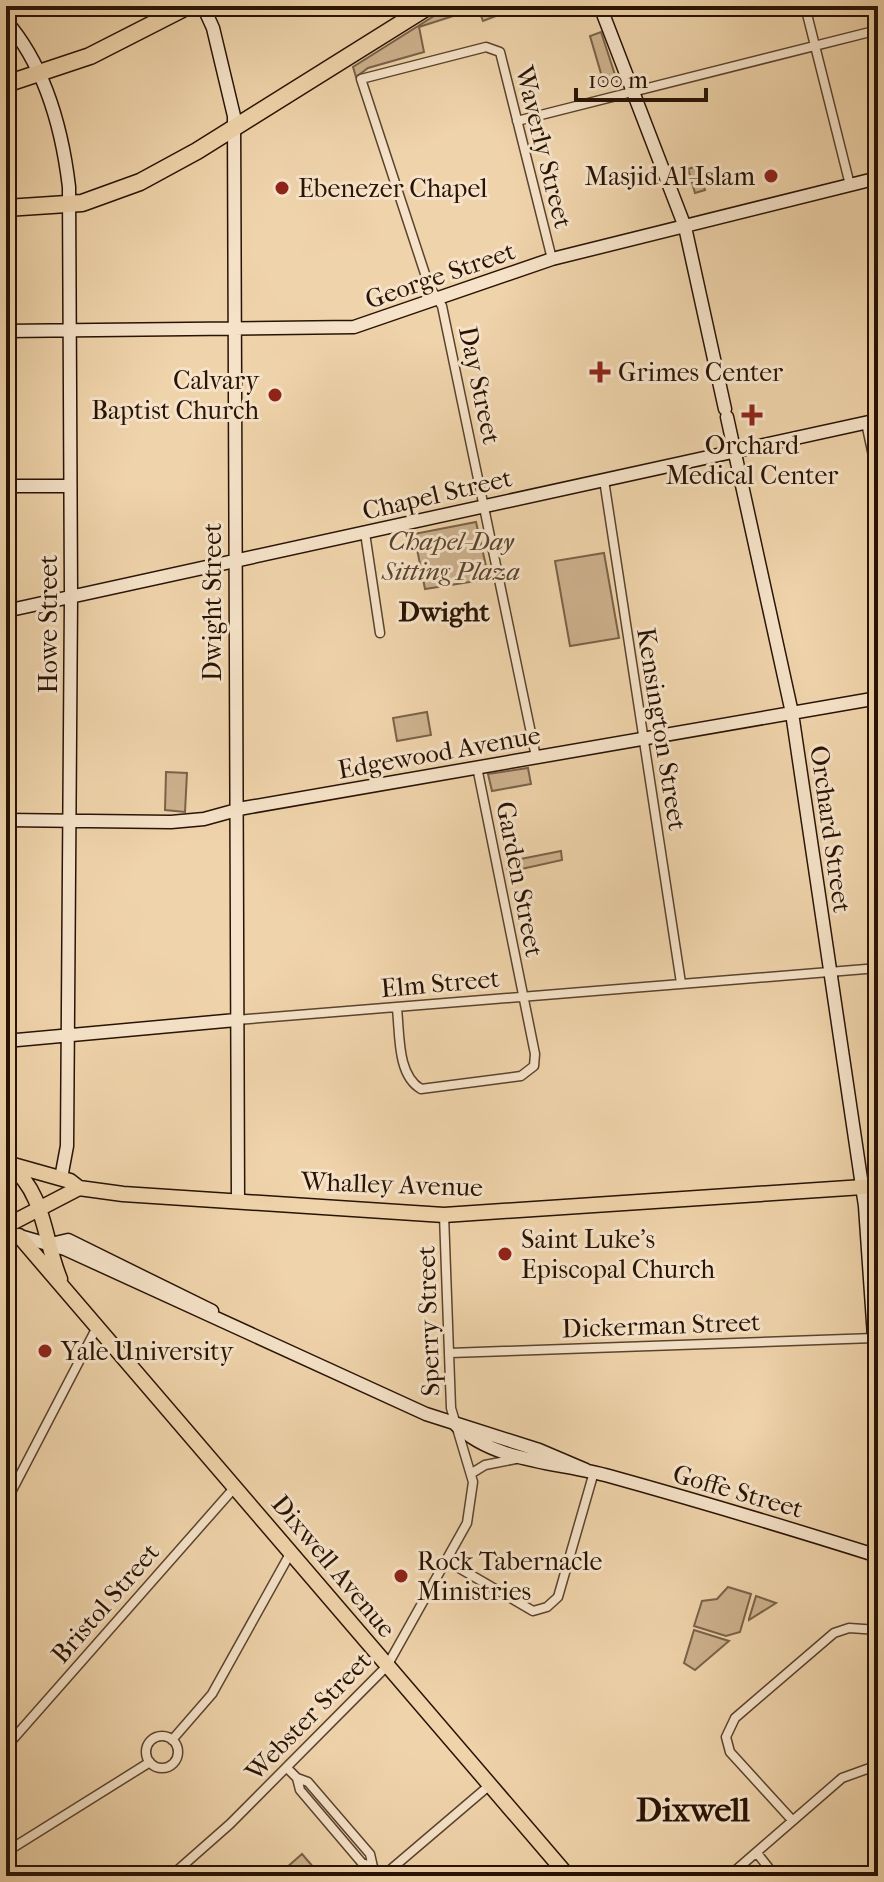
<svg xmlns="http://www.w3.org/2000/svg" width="884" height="1882" viewBox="0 0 884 1882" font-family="'IM FELL French Canon',serif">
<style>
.green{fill:#cdb28e;stroke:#7a6249;stroke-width:2}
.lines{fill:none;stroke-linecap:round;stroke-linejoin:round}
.street-casing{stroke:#5a432e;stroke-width:11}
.secondary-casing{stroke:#281304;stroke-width:15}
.primary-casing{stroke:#281304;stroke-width:17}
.highway-casing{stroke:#281304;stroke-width:19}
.street{stroke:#f5e2c8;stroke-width:8}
.secondary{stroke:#f5e2c8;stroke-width:12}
.primary{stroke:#efd3aa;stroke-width:14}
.highway{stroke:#efd3aa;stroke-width:16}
.poi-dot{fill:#8f2418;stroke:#f5e2c8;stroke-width:3}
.labels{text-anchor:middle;stroke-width:6;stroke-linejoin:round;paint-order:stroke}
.street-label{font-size:26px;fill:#281304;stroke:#f5e2c8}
.poi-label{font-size:26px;fill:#281304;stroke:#f5e2c8;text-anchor:start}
.park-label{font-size:26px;font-style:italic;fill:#5a432d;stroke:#f5e2c8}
.neighbourhood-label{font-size:28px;font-weight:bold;fill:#281304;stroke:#f5e2c8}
.district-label{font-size:34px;font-weight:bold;fill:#281304;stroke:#f5e2c8}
</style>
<rect width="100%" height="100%" fill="#efd3aa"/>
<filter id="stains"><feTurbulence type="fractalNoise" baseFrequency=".0025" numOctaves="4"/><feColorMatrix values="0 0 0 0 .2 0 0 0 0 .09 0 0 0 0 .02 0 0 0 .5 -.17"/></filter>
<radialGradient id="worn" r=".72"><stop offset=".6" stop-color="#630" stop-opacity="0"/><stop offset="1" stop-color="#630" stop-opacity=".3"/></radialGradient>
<!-- green -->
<path class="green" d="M450,6H522L483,21L478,8L419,27L424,52L368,68L356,77L353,67Z
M601,32L618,84L605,87L590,36Z
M697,166L705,190L695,193L688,169Z
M476,522L489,579L425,589L414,534Z
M604,553L619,638L570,646L555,561Z
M427,712L431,735L397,741L393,718Z
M528,768L531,784L492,791L488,774Z
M166,772L187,773L185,812L165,810Z
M561,851L562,860L508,872L506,862Z
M728,1587L751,1594L740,1632L726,1636L694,1626L702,1601L717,1599Z
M756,1596L776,1603L749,1620V1619Z
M694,1630L729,1641L695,1670L684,1663Z
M302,1854L321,1876H277Z"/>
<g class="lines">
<defs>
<path id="street" d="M805,6L850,185
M517,121L878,30
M866,423L878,479
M604,480L681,983
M365,533L380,633
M536,757L442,306L429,286L361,79L486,47L500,52L552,259
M397,1009C400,1035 397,1075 421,1089L521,1076L534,1066L535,1054L477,767
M236,1020L878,968
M450,1353L874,1338
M472,1473L485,1465L516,1459
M6,1502L97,1327
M447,1561L533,1611L547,1607L558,1597L594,1472
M146 1752a16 16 0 1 1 32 0a16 16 0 1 1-32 0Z
M172,1740L212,1694L291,1552
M6,1747L235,1487
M287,1768L297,1778L308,1782L370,1854L373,1867L381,1876
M297,1778L300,1790L362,1863L373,1867
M792,1820L730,1752L726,1737L735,1718L834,1633L849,1628L878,1630
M6,1852L150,1762
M757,1853L775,1876
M183,1866L194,1876
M6,1875L7,1876
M171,1876L230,1824L387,1666L467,1523L473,1482L451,1408L444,1215
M383,1876L491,1784
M729,1876L842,1778L878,1765"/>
<path id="secondary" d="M203,6L213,28L234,116L238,1202
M600,6L685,227L725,409
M6,21C45,66 62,128 69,187L71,597L67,1146L61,1178
M6,331L354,327L552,259L878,178
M727,417L792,713L865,1206L878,1395
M6,486H69
M6,611L878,420
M6,820L171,822L204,819L244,808L878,698
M6,1041L236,1020
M16,1235L65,1249L426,1414L539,1450L586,1470
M51,1244L68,1240L212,1311
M456,1425C496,1463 559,1462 609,1476C699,1501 789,1528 878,1556"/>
<path id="primary" d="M6,1163L70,1181L79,1188L123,1194L444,1215L878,1186
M10,1166C45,1192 44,1241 60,1279
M6,1226L79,1188
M19,1236L568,1876"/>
<path id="highway" d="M6,84L90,56L188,6
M6,208L82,203L140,182L197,151L429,6"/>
</defs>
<!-- street casing -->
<use href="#street" class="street-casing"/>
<!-- secondary casing -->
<use href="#secondary" class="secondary-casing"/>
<!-- primary casing -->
<use href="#primary" class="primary-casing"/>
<!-- highway casing -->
<use href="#highway" class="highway-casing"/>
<!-- street -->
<use href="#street" class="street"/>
<!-- secondary -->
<use href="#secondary" class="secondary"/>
<!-- primary -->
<use href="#primary" class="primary"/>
<!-- highway -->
<use href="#highway" class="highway"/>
</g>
<!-- markers -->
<g class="poi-dot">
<circle cx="771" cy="176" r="8"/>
<circle cx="282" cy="188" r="8"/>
<path d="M596 360h8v8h8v8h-8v8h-8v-8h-8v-8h8z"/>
<circle cx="275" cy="395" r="8"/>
<path d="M748 403h8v8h8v8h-8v8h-8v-8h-8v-8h8z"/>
<circle cx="505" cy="1254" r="8"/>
<circle cx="45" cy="1351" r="8"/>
<circle cx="401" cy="1576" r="8"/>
</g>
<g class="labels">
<!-- street labels -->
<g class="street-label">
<text transform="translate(544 147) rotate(76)" y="9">Waverly Street</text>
<text transform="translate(440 275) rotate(-19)" y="9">George Street</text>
<text transform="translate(480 385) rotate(78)" y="9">Day Street</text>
<text transform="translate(437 494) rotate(-13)" y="9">Chapel Street</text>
<text transform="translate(212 602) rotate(-90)" y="9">Dwight Street</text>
<text transform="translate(48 624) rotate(-90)" y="9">Howe Street</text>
<text transform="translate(662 729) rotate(81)" y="9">Kensington Street</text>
<text transform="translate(439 752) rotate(-10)" y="9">Edgewood Avenue</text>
<text transform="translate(831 829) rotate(82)" y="9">Orchard Street</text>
<text transform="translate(520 879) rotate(79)" y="9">Garden Street</text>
<text transform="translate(440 983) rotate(-5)" y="9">Elm Street</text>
<text transform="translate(392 1184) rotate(2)" y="9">Whalley Avenue</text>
<text transform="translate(428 1321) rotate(-92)" y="9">Sperry Street</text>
<text transform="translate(661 1325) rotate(-2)" y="9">Dickerman Street</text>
<text transform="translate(738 1491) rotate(16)" y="9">Goffe Street</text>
<text transform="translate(334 1566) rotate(50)" y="9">Dixwell Avenue</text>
<text transform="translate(105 1603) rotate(-49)" y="9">Bristol Street</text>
<text transform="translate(308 1716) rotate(-46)" y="9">Webster Street</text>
</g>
<!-- poi labels -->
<g class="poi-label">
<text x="755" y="185" text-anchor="end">Masjid Al-Islam</text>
<text x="298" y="197">Ebenezer Chapel</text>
<text x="618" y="381">Grimes Center</text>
<text x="259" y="389" text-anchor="end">Calvary<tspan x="259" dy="30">Baptist Church</tspan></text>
<text x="752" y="454" text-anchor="middle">Orchard<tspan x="752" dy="30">Medical Center</tspan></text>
<text x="521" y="1248">Saint Luke's<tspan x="521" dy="30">Episcopal Church</tspan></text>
<text x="61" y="1360">Yale University</text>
<text x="417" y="1570">Rock Tabernacle<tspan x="417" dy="30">Ministries</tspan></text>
</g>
<!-- park labels -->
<g class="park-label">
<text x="451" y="550">Chapel-Day<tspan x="451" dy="30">Sitting Plaza</tspan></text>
</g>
<!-- neighbourhood labels -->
<g class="neighbourhood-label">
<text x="444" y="621">Dwight</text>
</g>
<!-- district labels -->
<g class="district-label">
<text x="693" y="1821">Dixwell</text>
</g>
</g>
<!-- margin -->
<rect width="884" height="1882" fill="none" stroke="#efd3aa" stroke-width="32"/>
<rect x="8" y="8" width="868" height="1866" fill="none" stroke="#281304" stroke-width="4"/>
<rect x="16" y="16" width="852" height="1850" fill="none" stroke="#281304" stroke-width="2"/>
<!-- scale -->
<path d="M576 88v12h130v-12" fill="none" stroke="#281304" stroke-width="4"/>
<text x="588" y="88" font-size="24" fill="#281304" stroke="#f5e2c8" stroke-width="6" paint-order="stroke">100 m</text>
<rect width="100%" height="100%" filter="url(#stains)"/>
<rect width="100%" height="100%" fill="url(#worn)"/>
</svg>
